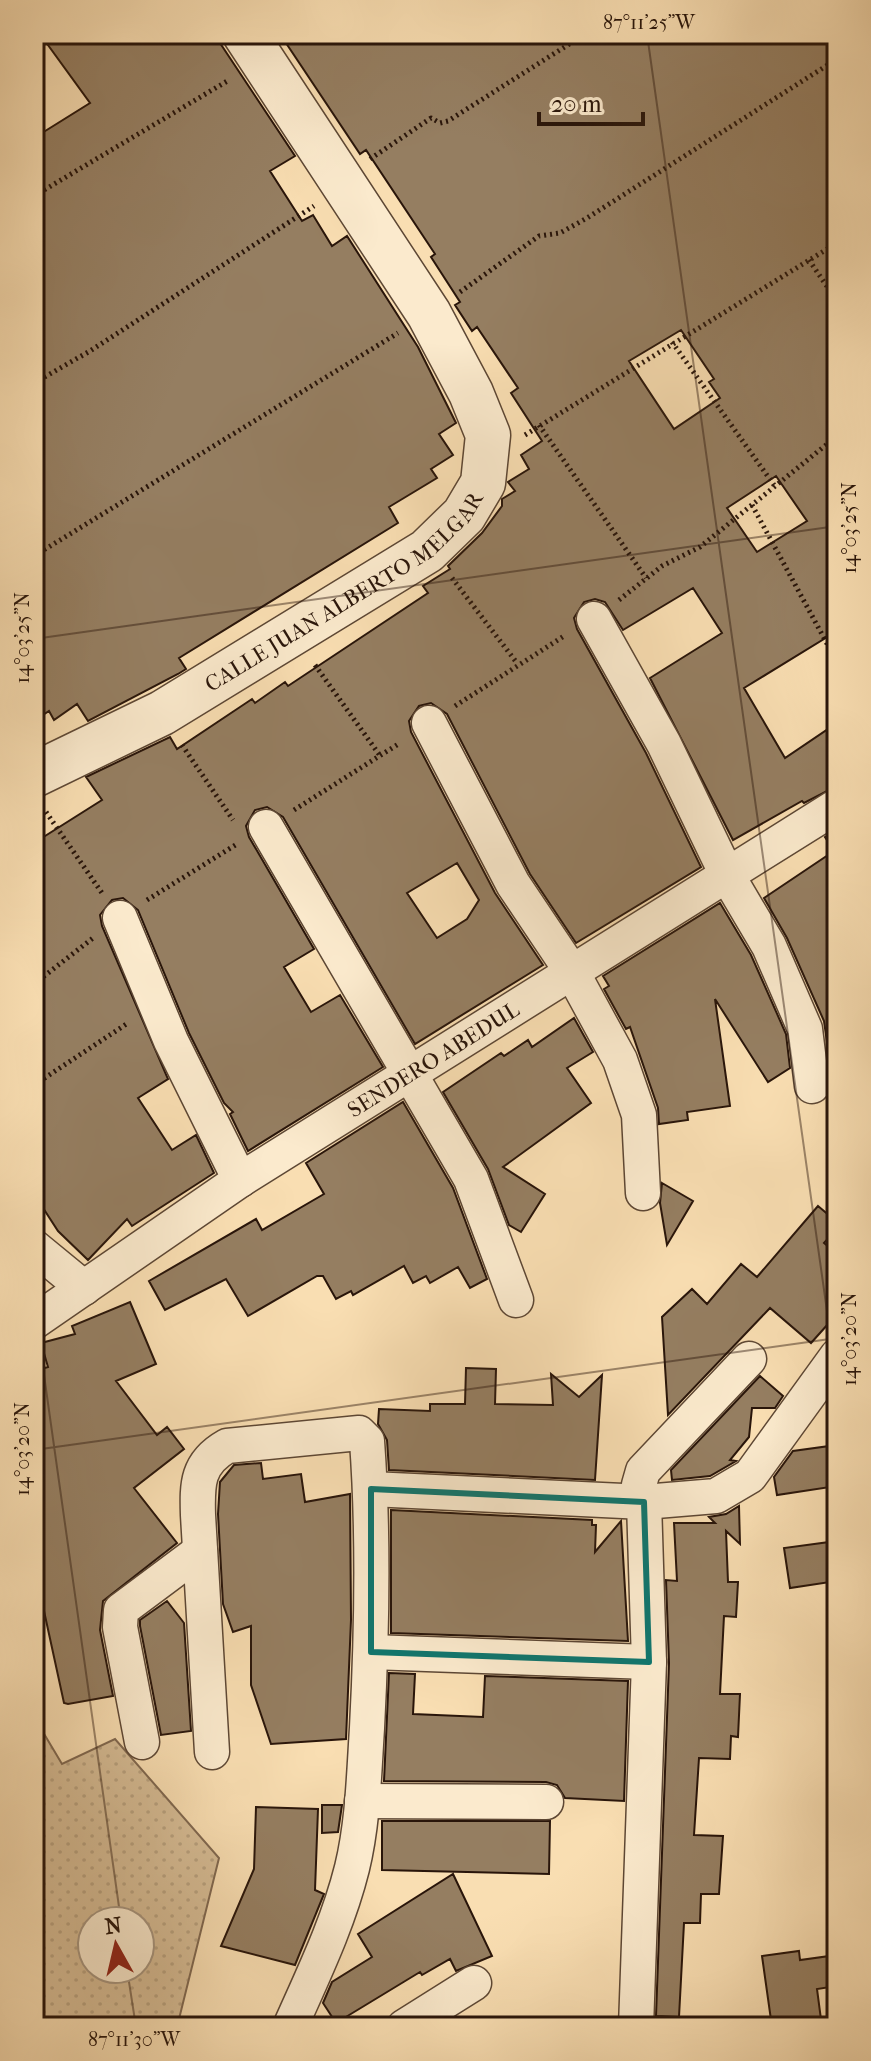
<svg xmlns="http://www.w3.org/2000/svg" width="871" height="2061" viewBox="0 0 871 2061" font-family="'IM FELL French Canon',serif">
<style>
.grass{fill:url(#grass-dots);stroke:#806850;stroke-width:2;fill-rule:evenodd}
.building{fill:#957e61;stroke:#29150a;stroke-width:2;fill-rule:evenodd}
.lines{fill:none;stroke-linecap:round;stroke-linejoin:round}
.minor-casing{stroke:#5d4734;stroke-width:37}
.tertiary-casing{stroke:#5d4734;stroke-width:47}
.path{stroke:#29150a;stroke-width:5;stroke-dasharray:2 4;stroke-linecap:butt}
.minor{stroke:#fbeacd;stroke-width:34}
.tertiary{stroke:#fbeacd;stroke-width:44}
.marked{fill:none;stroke:#0f766e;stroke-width:6;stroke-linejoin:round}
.ticks{fill:none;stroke:#29150a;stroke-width:2;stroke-opacity:0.45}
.labels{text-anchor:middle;stroke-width:7;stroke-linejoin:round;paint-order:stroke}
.street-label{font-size:22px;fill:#29150a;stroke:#fbeacd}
.neatline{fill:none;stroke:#29150a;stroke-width:3}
.ticks-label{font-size:20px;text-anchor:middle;fill:#29150a}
</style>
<defs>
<pattern id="grass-dots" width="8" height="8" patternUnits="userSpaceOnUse" patternTransform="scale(2)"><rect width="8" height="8" fill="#d6bc95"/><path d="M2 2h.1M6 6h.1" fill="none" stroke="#b8a17f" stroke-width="1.8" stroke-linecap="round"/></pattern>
</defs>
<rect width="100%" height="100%" fill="#f9deb2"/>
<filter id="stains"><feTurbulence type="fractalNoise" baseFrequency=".0025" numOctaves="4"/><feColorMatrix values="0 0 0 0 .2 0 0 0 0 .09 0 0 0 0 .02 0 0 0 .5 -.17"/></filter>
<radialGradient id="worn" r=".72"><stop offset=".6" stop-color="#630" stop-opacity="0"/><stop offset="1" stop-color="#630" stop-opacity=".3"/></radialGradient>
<!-- grass -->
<path class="grass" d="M34,1717L62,1764L115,1739L219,1858L177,2027H34ZM92,1921H140V1969H92Z"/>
<!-- building -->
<path class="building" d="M40,34H214L295,156L270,171L302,221L313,215L332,246L347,236L418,347L456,423L439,434L453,455L431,469L437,478L389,507L398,523L179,658L186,669L178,674L88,721L77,704L54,720L49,711L34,721V138L90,103Z
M280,34H837V631L744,688L785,758L837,723V786L804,803L802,801L733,840L650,678L722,633L693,588L623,630L605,602L595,599L584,602L574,618L577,629L646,753L701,867L576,943L530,874L447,714L431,703L419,706L409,721L411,732L495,893L543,965L415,1044L283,817L267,807L255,810L246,826L249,837L314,949L284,967L311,1012L340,995L383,1067L248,1151L230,1114L233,1112L224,1103L189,1033L138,910L123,898L112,900L100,915L102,926L168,1079L138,1098L172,1150L196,1135L214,1173L132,1226L127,1219L88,1260L58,1231L34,1194V843L102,800L86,777L170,737L177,749L252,699L255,703L285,682L288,686L428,593L423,586L450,569L448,566L482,533L502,506V499L515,491L508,482L529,469L521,455L542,441L511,393L518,388L477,327L472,331L455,305L460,302L431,257L435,254L366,150L360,154ZM681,330L714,379L709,382L720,398L674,429L629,361ZM776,476L807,521L757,552L727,508ZM457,863L479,900L467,919L437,938L407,893Z
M837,830V1035L827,1042L824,1021L787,938L764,898L834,851L825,837Z
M720,903L751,955L786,1034L790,1068L768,1082L715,999L730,1106L687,1112L688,1120L659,1124L658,1108L630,1027L626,1029L604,989L609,986L603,976Z
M574,1018L593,1052L567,1068L591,1103L503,1167L545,1194L521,1232L509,1225L488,1169L443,1092L501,1053L504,1056L528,1040L532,1047Z
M403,1102L453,1188L487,1279L470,1288L458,1267L430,1283L426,1276L413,1283L404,1266L353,1295L351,1291L336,1299L323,1276H317L248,1316L226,1279L165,1310L149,1281L256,1219L262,1230L324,1194L306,1163Z
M662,1183L693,1201L667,1245L660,1203Z
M818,1206L837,1222V1229L824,1243L837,1254V1314L811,1343L770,1308L668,1415L662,1317L692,1289L707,1304L741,1264L757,1277Z
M130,1302L156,1364L116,1381L157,1435L167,1427L184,1449L134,1488L177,1543L103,1601L100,1630L113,1696L68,1704L64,1703L44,1611L34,1597V1371L48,1367L41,1343L75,1334L72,1326Z
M466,1368L496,1369L495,1404L553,1405L551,1374L579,1397L602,1375L595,1480L389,1470L387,1440L378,1424L379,1409L430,1411V1404H465Z
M760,1376L783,1396L775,1408H752L749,1437L730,1460L736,1461L710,1476L672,1480L671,1470Z
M837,1445V1486L777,1495L774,1477L793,1451Z
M261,1463L263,1479L301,1474L305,1502L350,1494L351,1620L346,1739L271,1744L251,1685V1626L233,1632L223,1604L218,1514L220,1482L234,1465Z
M739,1506L740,1544L726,1531L728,1582H738L736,1617L724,1616L720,1694H740L738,1737L731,1736L730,1759L699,1758L694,1835L723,1836L719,1894H701L700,1923H684L679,2017L656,2016L669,1663L666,1580L677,1581L674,1523H715L709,1517L726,1514Z
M391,1510L592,1520V1525H596L595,1552L621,1521L628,1641L391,1633Z
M837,1541V1581L790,1588L784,1548Z
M167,1601L184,1623L191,1731L161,1735L140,1626V1620Z
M389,1673L415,1674L413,1714L483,1717L485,1676L628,1681L624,1801L565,1798L557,1785L546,1782L384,1781Z
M322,1805H342L338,1832L322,1833Z
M256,1807L318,1809L315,1890L324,1894L295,1965L221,1946L254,1869Z
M382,1821H550L549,1874L382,1870Z
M453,1874L492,1956L456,1971L450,1959L422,1975L420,1972L336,2023L323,2003L332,1982L372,1957L358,1934Z
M799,1951L800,1960L837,1955V1986L817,1989L822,2027H772L762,1956Z"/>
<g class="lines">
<defs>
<g id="minor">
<path d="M594,619L664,744L727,875L769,946L805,1029L812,1086"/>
<path d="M429,723L513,884L572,972L620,1060L639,1115L643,1193"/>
<path d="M266,827L471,1179L516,1300"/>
<path d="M120,918L171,1041L240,1180"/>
<path d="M34,1247L84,1288"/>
<path id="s1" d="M34,1322L240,1180L837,806"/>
<path d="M371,1489L644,1502L716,1496L750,1476L837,1356"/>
<path d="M371,1652L649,1662"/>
<path d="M142,1742L120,1627L121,1610L200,1551"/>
<path d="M212,1752L198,1515C197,1484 197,1463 227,1446L359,1433L367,1441C374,1536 372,1633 367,1728C364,1774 363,1823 352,1868C338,1924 313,1975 290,2027"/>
<path d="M362,1801L546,1802"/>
<path d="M404,2027L474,1983"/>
<path d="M636,2027L649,1662L644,1502L639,1485L643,1471L749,1359"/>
</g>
<g id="tertiary">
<path id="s2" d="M34,775L162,713L427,551L464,515L483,483L488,435L471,393L429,314L245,34"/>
</g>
</defs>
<!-- minor casing -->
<use href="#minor" class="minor-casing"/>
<!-- tertiary casing -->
<use href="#tertiary" class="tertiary-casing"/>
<!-- path -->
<path class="path" d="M370,159L431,118L440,123L448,121L585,34
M34,196L229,80
M809,260L837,301
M460,292L539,236L560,233L587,218L837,59
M672,342L774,485
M34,383L90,351L314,206
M539,425L646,578
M525,435L837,243
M752,505L837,662
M34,556L398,333
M452,578L517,663
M619,600L662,566L700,547L837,436
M315,665L381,757
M455,706L564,636
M182,745L233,820
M294,810L400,743
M46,812L102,893
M147,900L237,844
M34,984L93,938
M34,1085L128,1023"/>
<!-- minor -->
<use href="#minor" class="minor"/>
<!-- tertiary -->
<use href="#tertiary" class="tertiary"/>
</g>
<!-- marked area -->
<path class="marked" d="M371,1489L644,1502L649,1662L371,1652Z"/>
<!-- ticks -->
<path class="ticks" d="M647,34L837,1382M34,639L837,526M34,1304L121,1921M34,1450L837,1338M127,1969L136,2027"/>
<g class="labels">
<!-- street labels -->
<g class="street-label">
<text dy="8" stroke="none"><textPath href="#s2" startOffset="362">CALLE JUAN ALBERTO MELGAR</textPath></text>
<text dy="8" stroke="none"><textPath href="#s1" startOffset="478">SENDERO ABEDUL</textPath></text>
</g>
</g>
<!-- margin -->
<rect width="871" height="2061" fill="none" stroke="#f9deb2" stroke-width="88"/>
<!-- north arrow -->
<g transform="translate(116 1945) rotate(352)"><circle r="38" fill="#fbeacd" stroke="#a7957f" stroke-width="2"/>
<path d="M0-6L14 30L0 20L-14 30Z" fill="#8f2418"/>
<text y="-12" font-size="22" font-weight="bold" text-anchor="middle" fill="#29150a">N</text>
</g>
<!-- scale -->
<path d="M539 112v12h104v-12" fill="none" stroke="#29150a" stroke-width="4"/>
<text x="551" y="112" font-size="24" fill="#29150a" stroke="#fbeacd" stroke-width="6" paint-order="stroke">20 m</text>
<rect x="44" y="44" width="783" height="1973" class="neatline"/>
<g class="ticks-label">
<text x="649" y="29">87°11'25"W</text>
<text transform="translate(849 528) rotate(-90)" y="7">14°03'25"N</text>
<text transform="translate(22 638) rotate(-90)" y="7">14°03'25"N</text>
<text transform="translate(849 1339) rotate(-90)" y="7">14°03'20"N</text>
<text transform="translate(22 1449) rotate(-90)" y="7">14°03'20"N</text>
<text x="134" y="2046">87°11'30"W</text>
</g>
<rect width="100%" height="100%" filter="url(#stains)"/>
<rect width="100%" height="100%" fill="url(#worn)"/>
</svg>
